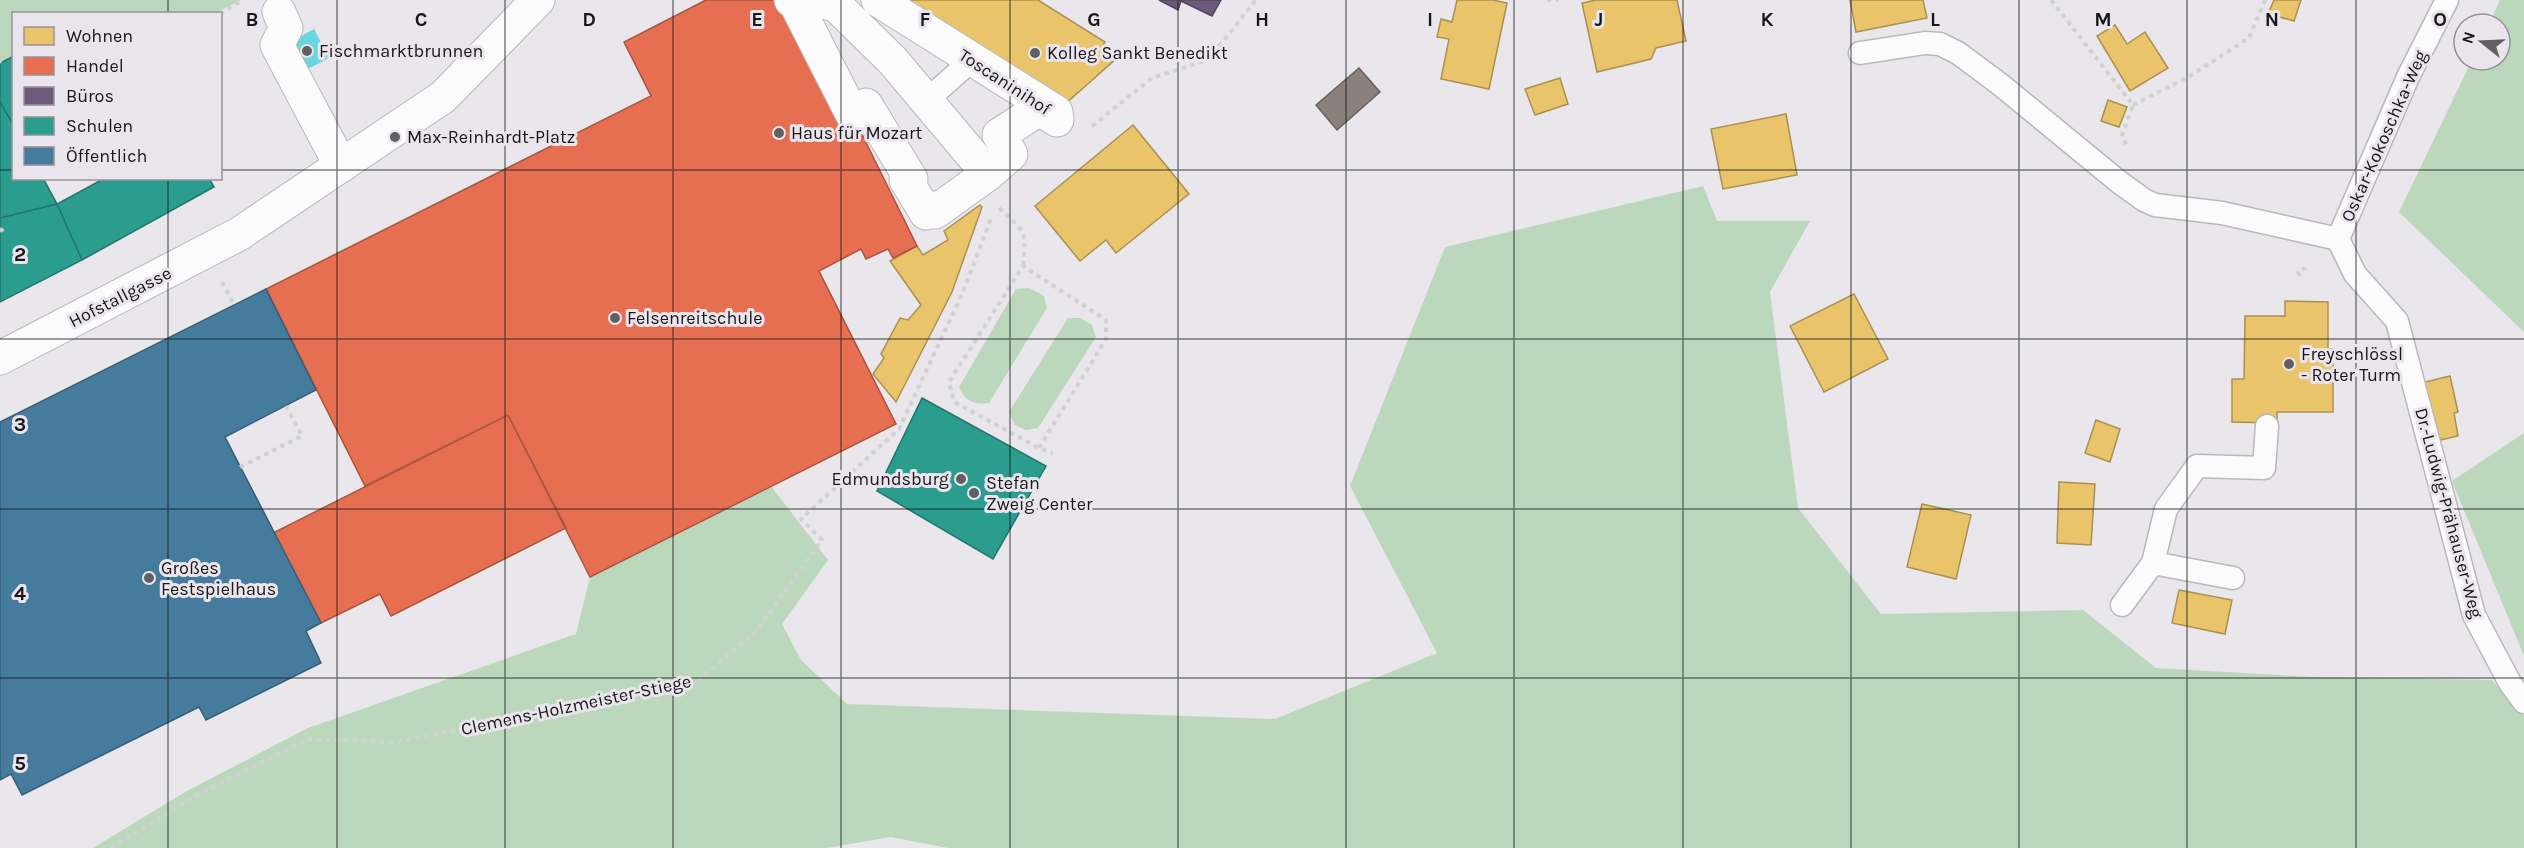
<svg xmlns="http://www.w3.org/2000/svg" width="2524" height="848" viewBox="0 0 2524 848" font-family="Karla,sans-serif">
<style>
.green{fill:#bcd8bc}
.water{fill:#67d6df}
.homes{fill:#e9c46a;stroke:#aa9052;stroke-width:1.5}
.shops{fill:#e76f51;stroke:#a95440;stroke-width:1.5}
.offices{fill:#6d597a;stroke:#53455d;stroke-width:1.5}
.schools{fill:#2a9d8f;stroke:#24746c;stroke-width:1.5}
.public{fill:#457b9d;stroke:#375d75;stroke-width:1.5}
.industry{fill:#8a817c;stroke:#68615e;stroke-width:1.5}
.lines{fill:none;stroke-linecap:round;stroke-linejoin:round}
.service-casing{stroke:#b9b7ba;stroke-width:25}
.pedestrian-casing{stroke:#b9b7ba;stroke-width:35}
.path{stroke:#d1d1d2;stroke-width:4;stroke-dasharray:4.5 4.5;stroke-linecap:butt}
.service{stroke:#fcfbfc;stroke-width:22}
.pedestrian{stroke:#fcfbfc;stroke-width:33}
.grid{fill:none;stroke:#171619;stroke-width:1.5;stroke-opacity:0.55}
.poi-dot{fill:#605f62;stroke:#eae5ed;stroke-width:2}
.labels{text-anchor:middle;stroke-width:6;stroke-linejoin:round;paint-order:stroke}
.poi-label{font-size:18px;fill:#171619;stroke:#eae5ed;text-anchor:start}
.street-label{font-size:18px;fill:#171619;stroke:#eae5ed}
.grid-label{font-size:20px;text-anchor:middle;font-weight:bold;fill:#171619;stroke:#eae5ed;stroke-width:6;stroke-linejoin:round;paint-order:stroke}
</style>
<rect width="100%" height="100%" fill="#e9e7eb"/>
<!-- green -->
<path class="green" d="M0,0H241L216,13L14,14L13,56L0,63Z
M2500,0H2524V332L2399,212L2472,60H2500V24H2489Z
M1703,186L1717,221H1810L1770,292L1798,508L1881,614L2083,610L2156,668L2312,677L2492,680L2524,715V848H948L891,837L827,848H93L185,792L308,728L576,634L590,577L771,486L828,560L782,624L801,660L847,704L1275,719L1437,653L1350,486L1445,247Z
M1029,288L1044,296L1047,308L989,403C973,405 965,401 959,387L1016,289Z
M1068,318H1080L1092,325L1096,337L1038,428L1026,430L1015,425L1009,412Z
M2524,433V656L2452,481Z"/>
<!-- water -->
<path class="water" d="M314,29L329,58L300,73L285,45Z"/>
<!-- homes -->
<path class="homes" d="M878,0H1038L1105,42L1102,48L1117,58L1056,112Z
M1457,0H1493L1507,3L1489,89L1441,79L1449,39L1437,37L1441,19L1452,22Z
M1596,0H1677L1686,41L1656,48L1651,59L1597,72L1582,3Z
M1850,0H1923L1927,18L1856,32Z
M2274,0H2301L2294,21L2268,14Z
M2115,25L2127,44L2145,32L2168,68L2130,91L2097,36Z
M1560,78L1568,104L1535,115L1525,89Z
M2108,100L2127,107L2119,127L2101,121Z
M1786,114L1797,175L1723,189L1711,129Z
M1133,125L1189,194L1116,253L1106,240L1080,261L1035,206Z
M980,205L982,207L952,292L896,402L873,374L884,358L881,354L900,318L908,320L921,305L890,261L917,246L923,255L948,240L944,231Z
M1854,294L1888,359L1824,392L1790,326Z
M2285,301L2328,302V349H2333V412H2277V423L2232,422V379H2244L2245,316H2285Z
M2450,376L2458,412L2454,413L2458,436L2441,440L2430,419L2421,383Z
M2096,420L2120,429L2110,462L2085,453Z
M2059,482L2095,484L2091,545L2057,543Z
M1922,504L1971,515L1956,579L1907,567Z
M2179,590L2232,600L2225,634L2172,623Z"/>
<!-- shops -->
<path class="shops" d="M706,0H791L852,114L917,246L893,258L888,249L866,259L861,249L819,271L896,424L590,577L508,415L365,486L266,289L651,96L624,42Z
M508,415L566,528L391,616L380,594L321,623L273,533Z"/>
<!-- offices -->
<path class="offices" d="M1159,0H1221L1212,16L1181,1L1178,10Z"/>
<!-- schools -->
<path class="schools" d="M14,56V126L0,102V63Z
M0,102L14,126V178H43L57,204L0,218Z
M105,178H209L214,187L82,260L57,204Z
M57,204L82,260L0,302V218Z
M922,398L1046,466L993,559L877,491Z"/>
<!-- public -->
<path class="public" d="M266,289L316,390L225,437L321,623L306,631L321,663L206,720L199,707L22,795L11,774L0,780V422Z"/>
<!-- industry -->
<path class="industry" d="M1359,68L1380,92L1337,130L1316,105Z"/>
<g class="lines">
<defs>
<path id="service" d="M1860,53L1925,43L1940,44L1958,53L2001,85L2119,182L2144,200L2155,205L2222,213L2338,239
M927,100L972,60
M2338,239L2355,274L2397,321L2474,615L2510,683L2524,702
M2338,239L2408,77L2447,0
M2153,563L2233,578
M2122,605L2153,563L2166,509L2197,466L2264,468L2267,426"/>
<path id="pedestrian" d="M791,0L796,4L852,114L866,105L911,179L906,180L926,213L933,208L935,212L988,174L1011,154L999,135L1039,109L1057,120L1056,112L878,0
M817,0L837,6L893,61L988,174
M279,12L286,28L277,45L341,166
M0,358L239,234L443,97L538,0"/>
</defs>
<!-- service casing -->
<use href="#service" class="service-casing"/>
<!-- pedestrian casing -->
<use href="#pedestrian" class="pedestrian-casing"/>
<!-- path -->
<path class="path" d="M1547,0H1559
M2051,0L2133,105L2122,135L2126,145
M220,14L243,0
M0,62L1,63
M2133,105L2190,76L2249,38L2265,0
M1092,126L1152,78L1208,60L1256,0
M999,208C1025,233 1027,228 1023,266
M0,229L2,230L0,231
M2300,276L2298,272L2305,268L2308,263
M222,282L234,305
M1039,448L1106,339V320L1023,266L949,382L954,402L1039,448L1053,453
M240,467L302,436L286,406
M111,848L197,795L309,739L394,742L510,720L698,680L754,634L822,540L801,519L899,429L963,292L992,216"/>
<!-- service -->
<use href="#service" class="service"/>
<!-- pedestrian -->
<use href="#pedestrian" class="pedestrian"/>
</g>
<!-- grid -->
<path class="grid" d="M168,0V14M337,0V848M505,0V848M673,0V848M841,0V848M1010,0V848M1178,0V848M1346,0V848M1514,0V848M1683,0V848M1851,0V848M2019,0V848M2187,0V848M2356,0V848M0,170H14M220,170H2524M168,178V848M0,339H2524M0,509H2524M0,678H2524"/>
<!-- markers -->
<g class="poi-dot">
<circle cx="307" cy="51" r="6"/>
<circle cx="1035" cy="53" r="6"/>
<circle cx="779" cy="133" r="6"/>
<circle cx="395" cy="137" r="6"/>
<circle cx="615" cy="318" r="6"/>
<circle cx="2289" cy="364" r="6"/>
<circle cx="961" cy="479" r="6"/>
<circle cx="974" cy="493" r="6"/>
<circle cx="149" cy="578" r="6"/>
</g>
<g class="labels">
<!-- poi labels -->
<g class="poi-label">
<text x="319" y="57">Fischmarktbrunnen</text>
<text x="1047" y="59">Kolleg Sankt Benedikt</text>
<text x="791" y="139">Haus für Mozart</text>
<text x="407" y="143">Max-Reinhardt-Platz</text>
<text x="627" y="324">Felsenreitschule</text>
<text x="2301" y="360">Freyschlössl<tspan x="2301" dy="21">- Roter Turm</tspan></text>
<text x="949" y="485" text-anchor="end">Edmundsburg</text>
<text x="986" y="489">Stefan<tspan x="986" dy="21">Zweig Center</tspan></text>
<text x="161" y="574">Großes<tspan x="161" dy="21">Festspielhaus</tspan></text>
</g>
<!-- street labels -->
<g class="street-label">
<text transform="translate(1005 82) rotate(33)" y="6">Toscaninihof</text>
<text transform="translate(2384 136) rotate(-66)" y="6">Oskar-Kokoschka-Weg</text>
<text transform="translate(120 297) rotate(-27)" y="6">Hofstallgasse</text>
<text transform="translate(2449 513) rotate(75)" y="6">Dr.-Ludwig-Prähauser-Weg</text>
<text transform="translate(576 705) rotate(-12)" y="6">Clemens-Holzmeister-Stiege</text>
</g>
</g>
<g class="grid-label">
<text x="252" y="26">B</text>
<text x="421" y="26">C</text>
<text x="589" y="26">D</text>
<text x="757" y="26">E</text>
<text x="925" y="26">F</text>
<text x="1094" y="26">G</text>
<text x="1262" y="26">H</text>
<text x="1430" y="26">I</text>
<text x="1599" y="26">J</text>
<text x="1767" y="26">K</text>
<text x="1935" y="26">L</text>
<text x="2103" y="26">M</text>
<text x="2272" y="26">N</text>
<text x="2440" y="26">O</text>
<text x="20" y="261">2</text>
<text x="20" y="431">3</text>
<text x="20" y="600">4</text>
<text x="20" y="770">5</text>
</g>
<!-- legend -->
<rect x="12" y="12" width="210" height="168" fill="#eae5ed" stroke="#969298" stroke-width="1.5"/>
<rect x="24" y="27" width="30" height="18" fill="#e9c46a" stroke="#969298" stroke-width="1.5"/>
<text x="66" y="42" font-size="18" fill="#171619">Wohnen</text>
<rect x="24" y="57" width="30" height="18" fill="#e76f51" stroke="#969298" stroke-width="1.5"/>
<text x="66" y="72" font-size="18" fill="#171619">Handel</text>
<rect x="24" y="87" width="30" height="18" fill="#6d597a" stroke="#969298" stroke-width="1.5"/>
<text x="66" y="102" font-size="18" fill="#171619">Büros</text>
<rect x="24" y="117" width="30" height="18" fill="#2a9d8f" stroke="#969298" stroke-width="1.5"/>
<text x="66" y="132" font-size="18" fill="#171619">Schulen</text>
<rect x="24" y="147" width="30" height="18" fill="#457b9d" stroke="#969298" stroke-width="1.5"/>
<text x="66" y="162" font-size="18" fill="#171619">Öffentlich</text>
<!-- north arrow -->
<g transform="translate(2482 42) rotate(288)"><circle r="28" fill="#eae5ed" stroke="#969298" stroke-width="1.5"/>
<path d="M0-4.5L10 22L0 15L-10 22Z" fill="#605f62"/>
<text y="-9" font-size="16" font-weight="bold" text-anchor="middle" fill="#171619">N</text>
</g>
</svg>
